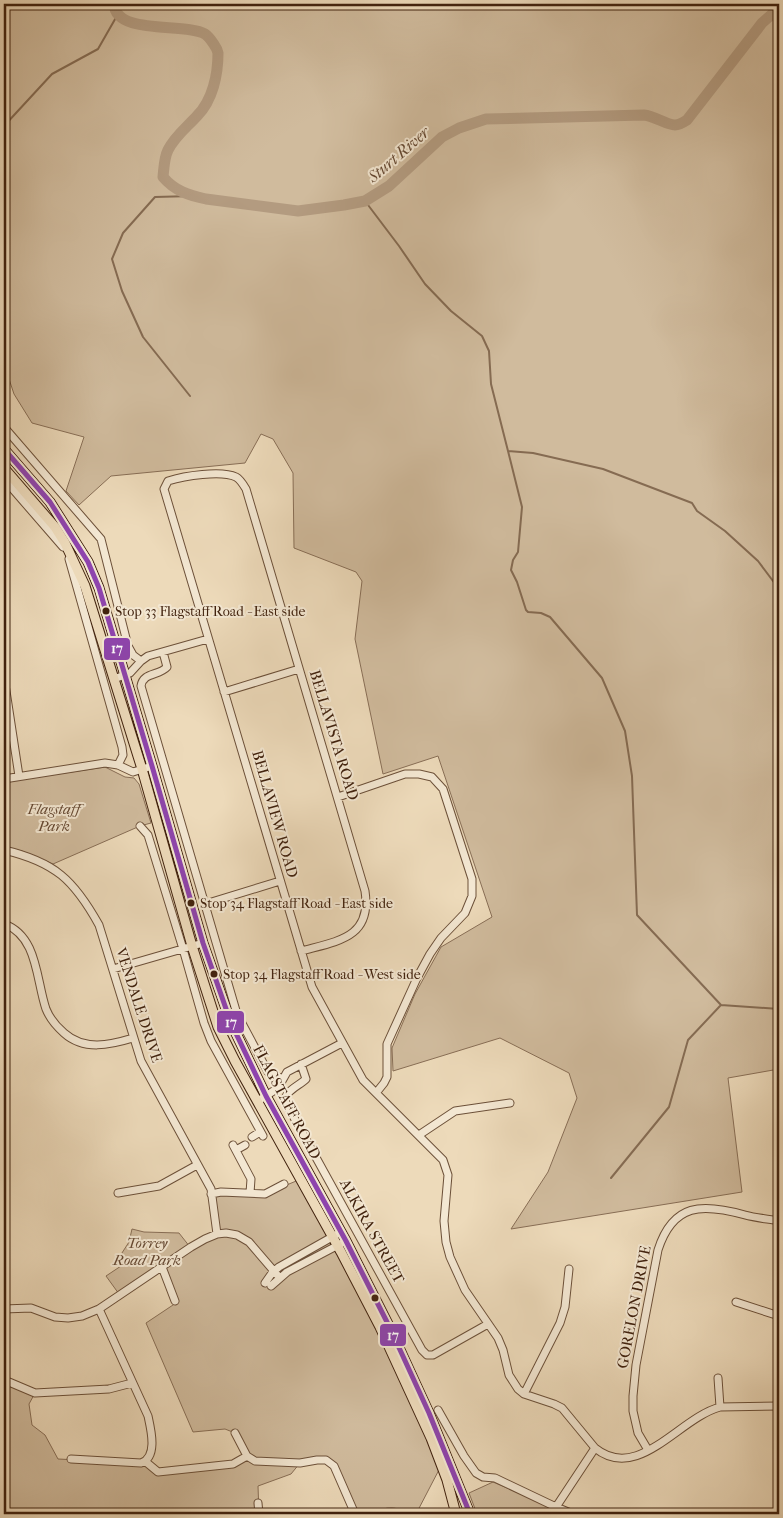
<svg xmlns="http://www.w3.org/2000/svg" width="783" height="1518" viewBox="0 0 783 1518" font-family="'IM FELL French Canon',serif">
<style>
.green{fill:#d0bb9d;stroke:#886e56}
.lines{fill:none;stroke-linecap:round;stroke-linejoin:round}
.stream{stroke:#856b52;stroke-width:2}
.river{stroke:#b39b80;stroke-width:11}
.minor-casing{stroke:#6c5039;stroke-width:9}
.major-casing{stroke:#41220e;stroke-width:11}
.minor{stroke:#f3e7d2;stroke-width:7}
.major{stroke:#eddaba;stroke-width:9}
.bus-1-casing{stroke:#f3e7d2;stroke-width:9}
.bus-1{stroke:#8e44ad;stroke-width:5}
.bus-dot{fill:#41220e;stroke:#f3e7d2;stroke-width:2}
.labels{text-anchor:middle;stroke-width:4;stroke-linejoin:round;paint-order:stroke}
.bus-label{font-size:14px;fill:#41220e;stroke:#f3e7d2;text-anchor:start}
.street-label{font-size:15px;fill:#41220e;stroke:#f3e7d2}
.park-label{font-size:15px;font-style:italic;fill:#654832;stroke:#f3e7d2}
.water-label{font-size:16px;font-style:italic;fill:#634630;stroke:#f3e7d2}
.line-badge{stroke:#f3e7d2;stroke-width:2}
.badge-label{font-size:14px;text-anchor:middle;font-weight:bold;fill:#fff}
</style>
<rect width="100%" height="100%" fill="#eddaba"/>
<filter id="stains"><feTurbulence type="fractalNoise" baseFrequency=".004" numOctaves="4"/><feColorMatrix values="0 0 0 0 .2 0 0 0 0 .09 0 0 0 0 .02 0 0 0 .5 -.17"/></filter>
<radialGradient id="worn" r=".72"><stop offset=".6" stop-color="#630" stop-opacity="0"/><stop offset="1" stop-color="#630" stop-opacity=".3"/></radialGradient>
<!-- green -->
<path class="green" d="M4,4H779V1069L728,1078L742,1192L511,1229L548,1172L577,1098L569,1073L500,1038L393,1071L392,1048L415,994L441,947L492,917L438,756L383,774L355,639L362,581L356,572L294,548L293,473L273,439L261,434L245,463L111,476L79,505L66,491L84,437L32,423L14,394L4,364Z
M105,767L125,777L134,778L139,784L151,823L140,826L53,864L22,851L4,847V782Z
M301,1179L341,1252L442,1464L416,1514C406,1514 400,1508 392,1508C379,1507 369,1518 355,1513L334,1466L326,1460L300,1463L291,1474L258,1486L259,1514H4V1382L35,1393L29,1404L32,1425L45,1435L58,1459L141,1463L146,1462L158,1472L233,1464L247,1456L235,1433L225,1429L193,1432L146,1323L176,1303L162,1267L217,1234L211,1194H265Z
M132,1229L144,1232L179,1233L190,1247L119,1294L106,1276L121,1266L120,1256L129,1242Z
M493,1482L567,1514H477L469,1493Z"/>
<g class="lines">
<!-- stream -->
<path class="stream" d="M4,126L52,74L98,49L118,14
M365,201L399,246L425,284L451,311L482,336L489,351L491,384L508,451L533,453L603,469L692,503L697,511L725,531L758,561L779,589
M190,396L143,337L122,291L112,259L123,233L155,197L192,196
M508,451L522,507L518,552L513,560L511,570L517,582L526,610L528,612L541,613L550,617L602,678L625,731L632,776L637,915L721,1005L779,1009
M611,1178L669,1107L688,1040L720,1006"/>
<!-- river -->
<path class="river" d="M114,4C116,36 185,22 205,34C208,36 211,40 213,43C215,46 217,48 218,53C218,74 213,100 197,116C187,127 175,136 168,150C164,158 164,168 163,177C175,191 188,195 206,199L298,211L344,205L365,201L389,186L442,137L459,128L486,119L644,115C655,116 666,125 675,125C679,125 684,122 687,120L762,23L779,8"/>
<defs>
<path id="minor" d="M4,427L101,539L128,646L133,655L141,661
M4,479L63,547
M69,559L122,747L123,755L118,765
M163,652L167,667C159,676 143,672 141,686L237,1014L268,1072L282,1079
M4,678L19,776
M114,679L130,673L141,661L148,656L208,639
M224,692L299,669
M4,779L105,763L118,765L133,772L152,766
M338,797L405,774H419L432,777L443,789L472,879V896L465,913L441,938L430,954L417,978L387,1044V1077L384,1083L376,1093
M140,826L148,835L183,949L204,1023L211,1041L263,1136
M4,850C55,862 74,880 99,925L141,1061L211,1189L217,1234
M205,904L280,881
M4,924C38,936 36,980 46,1009C50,1019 56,1026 64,1033C84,1051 110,1045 133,1038
M301,951C338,941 372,938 365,891L246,489C243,484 240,479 236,477C221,470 184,476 168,481L164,489L312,987L363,1080L443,1160L448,1175L444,1221L446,1242L450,1257L465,1290L498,1338L503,1350L509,1375L518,1389L524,1394L554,1404L562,1408L595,1448C638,1483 679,1418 720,1407L779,1406
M113,969L203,943
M301,1064L306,1079C299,1086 282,1092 286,1103L422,1350L427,1355H433L488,1324
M258,1101L278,1088L287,1072L342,1043
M419,1135L455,1111L510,1103
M252,1137L260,1132
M233,1145L251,1179L250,1193
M236,1150L245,1145
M118,1193L159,1186L197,1165
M211,1194L221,1192L265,1194L284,1184
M162,1267L175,1301
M265,1283L272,1273L279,1267L341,1232
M271,1286L287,1272L346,1241
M736,1302L779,1316
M4,1309L31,1308L55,1317L68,1318L82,1316L99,1309L191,1247L205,1239L217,1234L226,1233L237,1235L249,1242L279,1277
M718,1378L720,1407
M4,1382H9L35,1393L109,1389L132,1383
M524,1394L560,1323L565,1307L569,1269
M438,1410L464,1456L476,1473L483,1477L495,1478L556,1507L595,1448
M235,1433L247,1456L255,1461L300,1463L317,1460H326L334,1466L355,1514
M648,1450L638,1433L633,1411V1396L636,1365L658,1250C673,1203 702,1203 745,1215C756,1218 768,1219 779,1221
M71,1459L141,1463C158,1457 151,1430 148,1416L99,1309
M146,1462L158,1472L233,1464L247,1456
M258,1503L259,1514
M556,1507L573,1514"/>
<path id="major" d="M4,449L50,502L88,562L99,588L152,766L203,943L231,1023L266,1096L346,1241L390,1328L429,1413L470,1514
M4,468L55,527L65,543L85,586L142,769L192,946L218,1027L235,1061L341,1252L380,1327L431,1438L447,1480L456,1514"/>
</defs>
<!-- minor casing -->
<use href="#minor" class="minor-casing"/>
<!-- major casing -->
<use href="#major" class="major-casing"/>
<!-- minor -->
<use href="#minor" class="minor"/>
<!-- major -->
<use href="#major" class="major"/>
<defs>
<path id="bus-1" d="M4,449L50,502L88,562L99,588L152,766L203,943L231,1023L266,1096L346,1241L390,1328L429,1413L470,1514"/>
</defs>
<!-- bus-1 casing -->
<use href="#bus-1" class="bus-1-casing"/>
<!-- bus-1 -->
<use href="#bus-1" class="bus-1"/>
</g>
<!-- markers -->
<g class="bus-dot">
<circle cx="106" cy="611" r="4.5"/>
<circle cx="191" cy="903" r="4.5"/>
<circle cx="214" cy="974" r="4.5"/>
<circle cx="375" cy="1298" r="4.5"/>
</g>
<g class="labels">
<!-- bus labels -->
<g class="bus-label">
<text x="115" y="616">Stop 33 Flagstaff Road - East side</text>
<text x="200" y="908">Stop 34 Flagstaff Road - East side</text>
<text x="223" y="979">Stop 34 Flagstaff Road - West side</text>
</g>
<!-- street labels -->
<g class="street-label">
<text transform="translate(334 735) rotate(73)" y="5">BELLAVISTA ROAD</text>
<text transform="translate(275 814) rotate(74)" y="5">BELLAVIEW ROAD</text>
<text transform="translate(139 1005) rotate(72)" y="5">VENDALE DRIVE</text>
<text transform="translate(287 1102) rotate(62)" y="5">FLAGSTAFF ROAD</text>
<text transform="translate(372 1231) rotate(61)" y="5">ALKIRA STREET</text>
<text transform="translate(634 1307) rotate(-79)" y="5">GORELON DRIVE</text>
</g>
<!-- park labels -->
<g class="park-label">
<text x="54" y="814">Flagstaff<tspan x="54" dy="17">Park</tspan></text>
<text x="147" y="1248">Torrey<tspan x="147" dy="17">Road Park</tspan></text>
</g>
<!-- water labels -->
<g class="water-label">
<text transform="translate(398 154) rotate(-41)" y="6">Sturt River</text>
</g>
</g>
<g class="line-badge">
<rect x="103" y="637" width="28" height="24" rx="5" fill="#8e44ad"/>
<rect x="216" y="1010" width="29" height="24" rx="5" fill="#8e44ad"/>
<rect x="379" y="1323" width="28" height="24" rx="5" fill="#8e44ad"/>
</g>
<g class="badge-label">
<text x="117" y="653">17</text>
<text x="231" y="1027">17</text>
<text x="393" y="1340">17</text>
</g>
<!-- margin -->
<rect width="783" height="1518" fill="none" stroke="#eddaba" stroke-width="20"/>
<rect x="5" y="5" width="773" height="1508" fill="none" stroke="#41220e" stroke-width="2.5"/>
<rect x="10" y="10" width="763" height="1498" fill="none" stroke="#41220e"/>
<rect width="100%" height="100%" filter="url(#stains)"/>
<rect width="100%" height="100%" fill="url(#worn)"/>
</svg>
